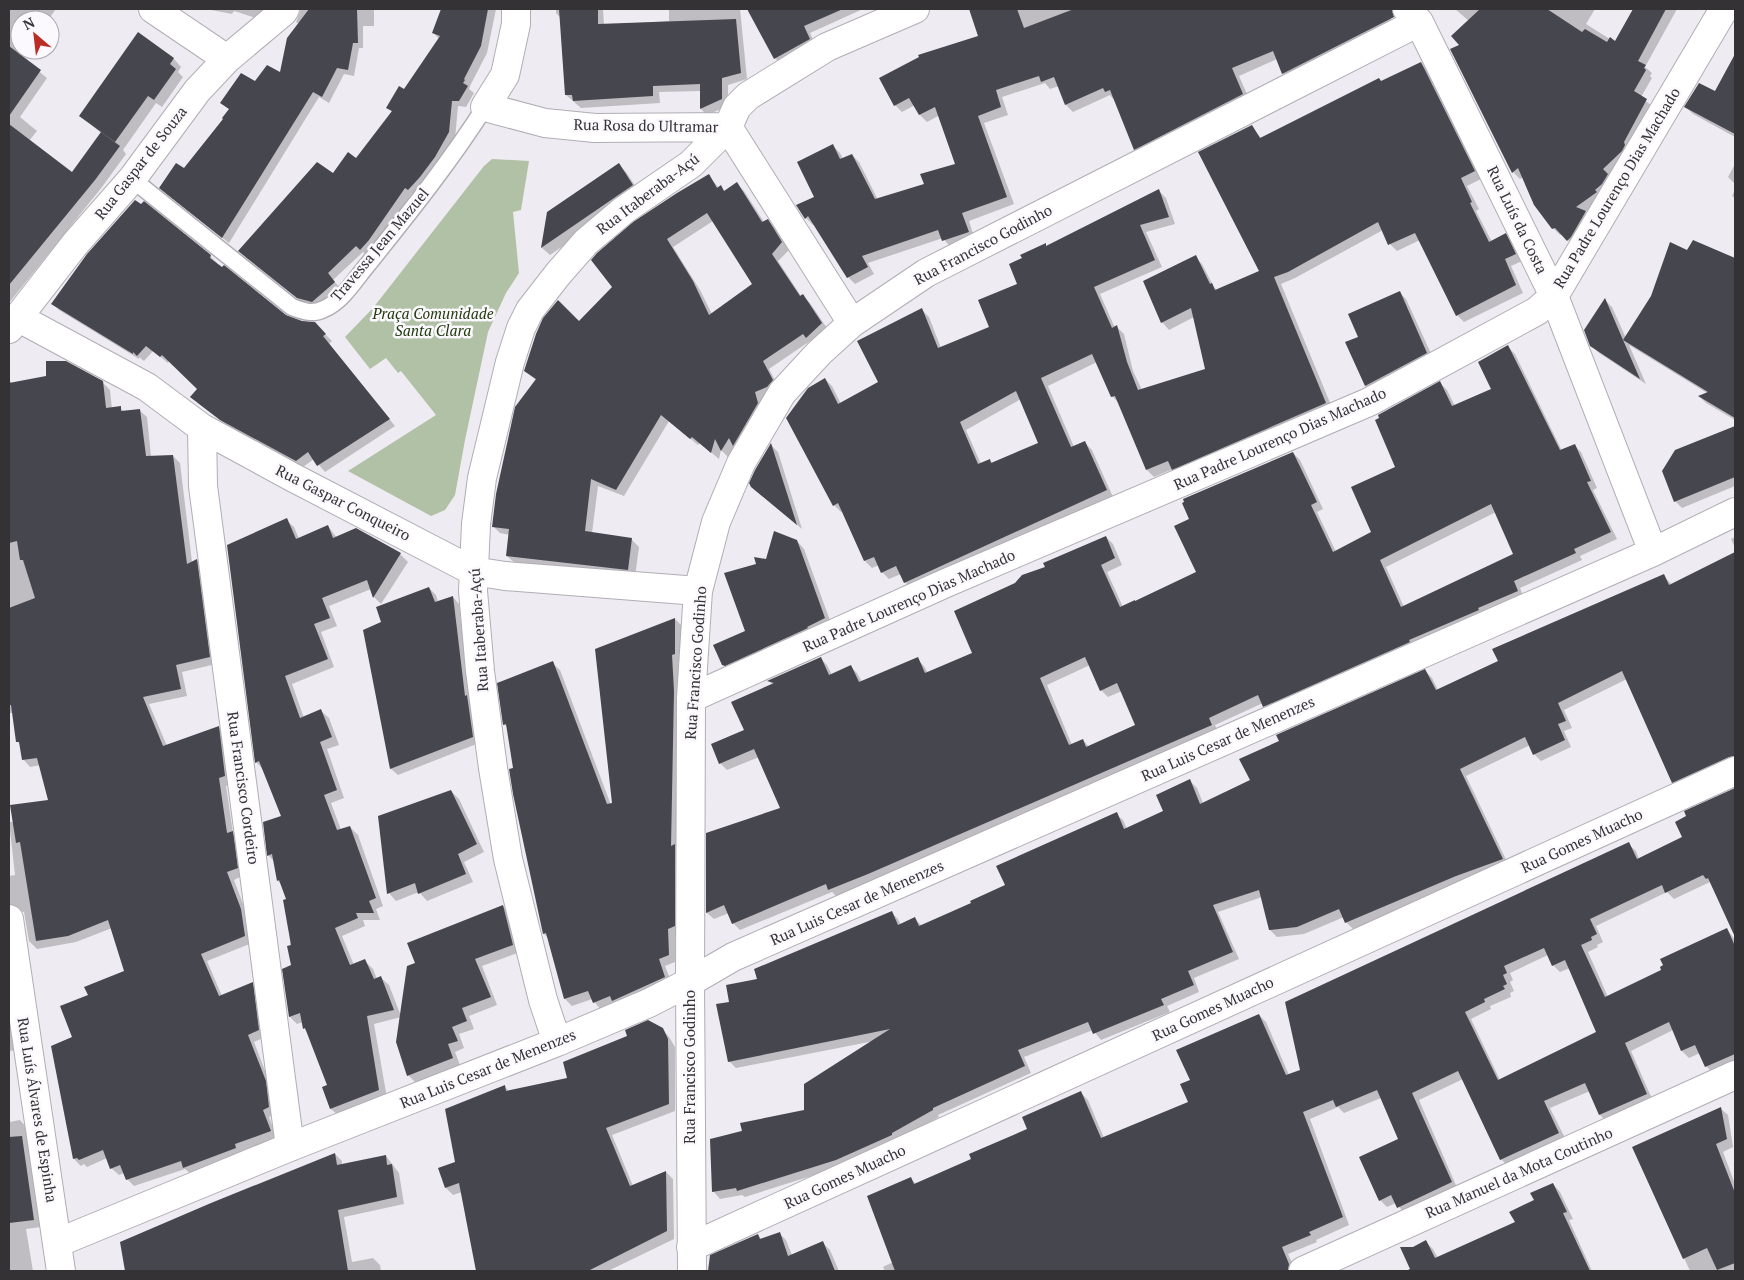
<svg xmlns="http://www.w3.org/2000/svg" width="1744" height="1280" viewBox="0 0 1744 1280" font-family="'PT Serif',serif">
<style>
.green{fill:#b0c1a6}
.shadow{fill:#0003;fill-rule:evenodd}
.building{fill:#46464e;fill-rule:evenodd}
.lines{fill:none;stroke-linecap:round;stroke-linejoin:round}
.lane-casing{stroke:#b1adb5;stroke-width:19}
.street-casing{stroke:#b1adb5;stroke-width:30}
.lane{stroke:#fff;stroke-width:16}
.street{stroke:#fff;stroke-width:28}
.labels{text-anchor:middle;stroke-width:5;stroke-linejoin:round;paint-order:stroke}
.street-label{font-size:15px;fill:#343235;stroke:#fbf9fe}
.park-label{font-size:15px;font-style:italic;fill:#213a0b;stroke:#fbf9fe}
</style>
<rect width="100%" height="100%" fill="#efebf3"/>
<!-- green -->
<path class="green" d="M492,159L529,161L521,210L513,212L519,273L506,293L488,332L465,440L455,495L445,510L431,516L348,471L436,415L401,371L398,373L386,358L370,369L345,337L373,308L484,166Z"/>
<!-- shadow -->
<path class="shadow" d="M9,9H56L48,20H20V50H26L21,57L47,78L20,117L37,131L29,141L72,174L101,133L81,116L138,35L174,59L181,67L178,72L183,77L162,107L156,103L123,150L126,154L102,187L9,303Z
M206,9H275L262,20L234,11L232,14Z
M301,9H374V26H363V48H359L354,76L344,74L329,103L319,97L229,243L167,194L230,110L222,103L255,83L281,74L299,24L296,22Z
M442,9H496L487,53L470,86L469,89L474,93L466,107L458,106L455,139L415,195L412,193L375,246L367,255L363,252L333,280L340,288L318,308L304,304L245,257L333,175L357,160L392,112L388,108L405,90L439,39L433,32Z
M556,9H603L604,25L669,21V9H740L747,79L728,85V106L707,115L701,109V91L659,92L660,103L581,108L566,95L561,18L556,13Z
M748,9H863L810,33L816,46L782,65L775,58Z
M970,9H1383L1397,27L1291,81L1283,73L1277,59L1239,76L1250,101L1142,156L1135,149L1115,98L1113,99L1110,95L1073,112L1066,105L1059,86L1050,89L1045,83L1002,97L1008,115L984,123L1014,204L969,221L975,240L951,248L943,238L868,263L874,274L855,284L848,277L814,224L813,225L806,218L798,206L816,197L833,146L840,153L843,159L852,155L859,162L878,200L925,184L956,165L940,115L927,122L920,115L915,105L902,112L895,105L979,36Z
M1455,9H1595L1586,24L1616,43L1634,9H1677L1645,67L1652,73L1650,76L1652,78L1641,97L1653,107L1603,199L1585,212L1592,219L1575,247L1562,234L1560,235L1553,228L1523,177L1520,179L1513,172L1452,50L1461,46L1469,21Z
M1735,57V137L1693,114L1686,107L1716,93Z
M1422,64L1428,71L1481,179L1467,186L1479,209L1476,211L1492,242L1506,235L1513,242L1522,261L1511,266L1523,293L1464,322L1457,315L1420,240L1397,251L1390,244L1383,230L1295,278L1281,284L1333,410L1180,476L1173,469L1154,477L1147,470L1119,403L1112,396L1097,362L1048,386L1074,447L1085,443L1092,450L1113,497L912,589L905,582L901,574L889,579L882,572L879,565L872,568L865,561L843,511L841,512L834,505L825,379L832,386L841,404L880,383L922,310L929,317L941,348L991,327L1018,284L1023,258L1045,245L1047,247L1159,191L1166,198L1175,224L1146,232L1162,267L1100,294L1115,328L1117,327L1124,334L1133,371L1142,390L1206,370L1194,317L1169,330L1162,322L1144,282L1195,257L1202,264L1214,287L1217,290L1260,272L1251,126L1262,139ZM1021,399L1040,443L993,463L989,460L981,464L966,430Z
M1735,164V184L1728,177Z
M619,165L626,172L640,193L550,255L542,248L548,213Z
M709,176L719,188L721,187L725,192L737,184L744,191L764,222L767,220L775,228L789,250L778,261L801,296H803L810,303L829,331L814,344L810,341L769,369L779,388L775,394L761,400L765,411L740,452L735,447L728,457L721,450L719,459L700,443L698,445L669,421L624,496L598,486L592,533L631,539L639,547L635,577L515,563L507,556L510,535L500,533L493,526L537,381L525,371L579,322L614,287ZM713,221L753,284L712,314L700,290L673,247Z
M1735,189V198L1732,196Z
M1694,242L1735,259V420L1706,403L1700,397L1707,393L1629,345L1646,384L1599,353L1591,345L1605,300L1612,307L1626,338Z
M210,256L217,263L216,264L285,316L302,322L314,323L332,341L329,344L395,426L325,472L314,459L303,467L228,426L198,403V389L169,361L168,363L153,351L144,361L139,357V359L59,310L53,304Z
M1399,292L1406,299L1434,360L1373,393L1366,386L1347,343L1360,338Z
M1508,347L1515,354L1562,451L1574,445L1581,452L1597,488L1593,490L1617,539L1580,556L1582,560L1520,588L1524,598L1271,713L1263,703L1215,725L1218,732L837,897L832,892L740,930L733,923L729,913L714,919L707,913V834L781,808L759,757L727,770L720,763L745,731L773,685L769,681L820,658L827,665L832,675L850,666L857,673L862,682L917,659L924,666L928,673L974,654L1047,568L1106,537L1113,544L1122,565L1107,572L1123,607L1198,573L1191,519L1293,453L1300,460L1323,509L1317,512L1336,552L1372,532L1397,468L1440,383L1447,390L1455,406L1493,390ZM1496,512L1515,555L1404,607L1386,567ZM1090,665L1101,690L1108,697L1122,691L1137,726L1089,747L1083,740L1072,745L1047,685Z
M9,380L13,384L102,382L110,390L112,409L120,408L125,412L139,410L147,417L151,457L173,456L180,463L192,562L197,560L204,568L216,664L182,672L187,696L149,704L167,746L219,728L226,735L232,783L226,786L233,833L239,840L244,875L234,880L248,917L252,943L207,961L222,996L252,983L259,990L265,1037L254,1042L272,1089L276,1114L269,1117L277,1138L241,1151L242,1155L191,1174L185,1169L134,1186L127,1179L124,1173L119,1175L111,1168L107,1158L87,1167L84,1164L81,1166L74,1159V1038L89,996L125,972L112,928L76,942L37,949L29,941L24,912L14,910L9,913V876L15,875L9,822H14L49,801L41,765L30,767L23,759L21,745L18,742L13,713H9Z
M1735,427V486L1682,508L1675,501V451Z
M771,445L778,452L802,529L760,494Z
M286,520L294,527L299,539L328,526L337,538L356,529L400,554L408,562L381,604L374,597L371,589L329,606L337,626L321,632L334,667L292,684L304,718L321,711L329,718L339,745L327,749L344,798L331,803L341,830L350,827L358,835L383,906L376,909L380,920H363L365,926L342,936L354,965L365,961L373,969L377,979L381,978L389,985L401,1016L416,964L503,906L510,914L520,952L482,966L497,1005L469,1016L474,1029L459,1034L464,1048L455,1052L460,1065L416,1083L408,1075L401,1017L374,1024L387,1098L339,1116L331,1109L323,1088L329,1086L308,1033L304,1028L303,1022L297,1024L290,1017L284,970L292,966L287,900L282,885L278,881L275,862L269,856L264,822L283,817L263,769L256,762Z
M1735,537V548L1731,539Z
M797,541L804,549L832,626L730,672L723,664L747,632L758,565Z
M1735,553V761L1680,789L1673,782L1627,679L1564,710L1572,728L1564,731L1571,747L1541,761L1534,754L1530,745L1466,776L1509,866L1463,883L1353,929L1346,922L1344,917L1304,934L1277,937L1270,930L1262,897L1218,912L1239,959L1194,978L1199,992L1167,1006L1170,1012L1101,1040L1093,1030L1024,1057L1031,1073L938,1115L939,1117L898,1140L843,1166L745,1197L742,1195L720,1199L714,1192L711,1140L806,1111L874,1041L736,1068L729,1061L731,1003L758,980L891,912L898,919L901,925L915,919L922,926L973,904L1006,885L1116,814L1123,820L1127,829L1164,812L1190,781L1197,788L1203,803L1252,781L1425,671L1432,678L1438,690L1500,661L1663,575L1672,585Z
M429,588L436,595L438,602L453,597L459,604L470,700L479,743L398,775L391,769L365,631L383,623Z
M675,619L682,626L681,661L678,662L680,699L681,934L675,936V962L665,966L672,984L601,1010L592,999L572,1006L565,999L548,938L544,934L508,728L504,724L552,663L560,670L611,805L613,804L596,650Z
M1735,790V929L1731,925L1710,882L1674,899L1667,892L1596,926L1603,942L1597,945L1598,947L1588,952L1608,997L1663,970L1727,929L1735,940V1063L1713,1073L1706,1066L1700,1053L1689,1058L1682,1051L1673,1030L1631,1051L1653,1101L1607,1122L1600,1115L1590,1091L1550,1108L1566,1140L1508,1166L1501,1159L1463,1079L1419,1100L1458,1190L1405,1214L1396,1203L1387,1207L1380,1200L1399,1139L1381,1098L1344,1113L1338,1107L1310,1119L1349,1225L1316,1240L1317,1242L1288,1254L1296,1271H885L883,1267L893,1262L911,1179L917,1185L973,1160L1029,1130L1081,1093L1088,1100L1104,1138L1190,1102L1191,1081L1259,1015L1266,1022L1289,1075L1302,1071L1628,844L1636,851L1639,859L1684,838ZM1548,955L1553,965L1560,972L1570,968L1597,1033L1500,1080L1471,1019L1491,1009L1490,1006L1511,997L1510,993L1514,991L1510,982L1513,980L1510,973Z
M451,791L459,799L484,852L464,862L473,882L427,901L419,892L396,901L389,893Z
M9,1001L17,1050L9,1051Z
M662,1029L669,1037L675,1047V1111L612,1135L633,1186L666,1172L673,1179L674,1239L608,1271H477L462,1192L453,1195L446,1188L456,1162L504,1086L509,1091L568,1079Z
M1720,1108L1728,1115L1733,1147L1723,1152L1735,1184V1271H1690L1634,1148Z
M20,1120L27,1128L41,1227L26,1229L33,1271H9V1122Z
M335,1154L342,1161V1166L386,1156L399,1173L404,1204L344,1217L352,1262L373,1258L380,1265L381,1271H126L121,1242Z
M1553,1184L1560,1192L1573,1219L1569,1220L1592,1271H1413L1404,1252L1426,1242L1433,1249L1438,1258L1517,1223L1535,1201Z
M779,1233L786,1240L792,1255L823,1243L830,1250L839,1271H710V1264L758,1235L762,1240Z"/>
<!-- building -->
<path class="building" d="M309,9H357L358,43H353L348,70L337,68L322,97L313,92L222,238L159,188L176,163L184,168L223,119L222,118L229,109L220,103L241,73L255,81L267,65L280,72L287,38Z
M441,9H488L481,46L464,79L465,80L463,83L468,86L459,101H452L449,132L435,157L420,177L408,190L405,188L369,240L360,250L356,246L328,273L335,282L312,302L297,298L238,251L317,162L333,173L348,152L356,158L392,111L386,108L399,86L404,89L440,36L432,33Z
M559,9H598V24L736,19L741,73L722,78V99L700,109V84L653,86V96L573,101L572,95H565Z
M747,9H843L804,26L810,39L774,59Z
M969,9H1017L1024,28L1074,9H1392L1394,17L1282,74L1273,51L1232,68L1243,94L1134,150L1110,90L1105,92L1103,88L1065,105L1054,77L1041,82L1039,76L996,90L1001,107L978,116L1007,197L962,213L969,232L942,241L938,230L862,256L868,267L847,278L808,216L805,219L796,205L814,197L797,162L833,144L840,159L852,154L875,199L924,184L920,174L955,164L935,107L919,115L909,98L894,106L879,78L919,57L918,55L978,36Z
M1480,9H1547L1582,32L1585,29L1607,42L1610,37L1615,41L1633,9H1666L1638,61L1646,65L1644,68L1646,70L1634,91L1647,99L1624,142L1625,145L1622,151L1603,169L1608,174L1602,184L1595,190L1597,192L1576,207L1586,211L1571,237L1567,241L1555,228L1552,229L1534,205L1518,168L1512,173L1450,49L1459,45L1451,36Z
M138,32L174,58L170,64L176,69L154,100L148,96L115,142L79,116Z
M9,46L41,70L9,116Z
M1735,54V134L1684,107L1699,83L1715,91Z
M1421,62L1475,171L1461,178L1472,202L1470,203L1489,242L1506,233L1516,254L1505,259L1516,285L1456,316L1415,233L1388,245L1378,222L1288,272L1274,277L1326,403L1172,470L1168,461L1146,470L1115,396L1111,397L1092,354L1041,378L1071,447L1085,441L1107,490L904,583L896,566L881,573L874,557L864,561L838,503L833,506L786,418L808,388L825,378L838,404L878,382L857,341L922,308L938,348L989,327L978,300L1017,284L1009,264L1022,258L1020,255L1046,243V246L1159,189L1169,217L1140,225L1155,260L1094,287L1112,328L1117,325L1127,362L1138,390L1205,369L1191,308L1161,323L1143,281L1196,255L1210,284L1212,283L1215,290L1259,271L1198,152L1252,125L1260,138L1379,78L1381,81ZM1016,391L1038,443L991,463L990,459L978,464L960,422Z
M9,124L72,172L101,132L120,146L95,180L9,285Z
M619,163L633,185L541,248L547,212Z
M709,174L717,188L721,185L724,191L737,182L762,222L768,219L782,242L772,254L800,296L803,294L822,323L806,338L803,334L763,361L773,380L767,387L755,392L758,403L733,446L729,438L721,451L715,439L711,453L692,437L690,439L661,415L616,490L591,479L585,531L632,538L628,570L506,556L509,529L492,527L496,494L515,407L536,379L524,371L536,334L543,318L558,300L579,321L612,287L591,260L597,253L633,222L677,193ZM707,213L752,284L709,315L693,281L667,239Z
M135,200L141,204L144,201L211,255L210,258L222,267L224,265L286,315L302,321L315,322L326,334L323,336L390,419L317,466L308,452L296,461L220,420L190,397L197,389L162,355L160,357L146,346L137,356L133,352V354L51,304L87,254Z
M1693,240L1735,258V418L1698,396L1708,392L1623,340L1651,296L1670,242L1687,250Z
M1400,291L1427,353L1365,386L1345,342L1358,337L1348,314Z
M1605,298L1623,340L1640,379L1590,346L1584,330Z
M1508,345L1560,450L1575,444L1591,481L1587,482L1611,532L1574,549L1576,553L1514,581L1518,591L1478,608L1479,610L1409,640L1410,642L1263,707L1258,695L1209,718L1212,725L868,874L828,890L826,884L732,924L724,905L706,913V833L780,808L754,749L719,764L711,744L744,730L731,702L774,683L767,681L821,657L829,675L851,665L859,682L918,657L925,673L972,653L954,611L1015,583L1022,575L1045,567L1043,563L1106,536L1115,558L1101,565L1120,607L1135,600V601L1196,572L1174,526L1189,519L1182,503L1184,502L1183,499L1293,452L1317,502L1311,505L1333,552L1371,532L1351,487L1395,467L1375,420L1379,418L1378,415L1440,381L1452,406L1491,389L1478,362ZM1491,504L1513,554L1401,607L1380,560ZM1085,657L1100,691L1117,683L1135,725L1086,747L1083,739L1069,745L1040,678Z
M46,361H66L103,381L106,408L121,406V411L140,409L146,456L173,455L187,564L197,559L210,657L176,665L181,689L143,697L163,746L219,726L225,776L219,778L227,833L233,831L238,868L227,872L241,909L245,936L201,954L219,996L253,982L259,1030L248,1035L266,1081L269,1107L263,1110L271,1131L235,1144L236,1148L183,1168L181,1161L126,1180L120,1165L110,1169L103,1150L79,1160L77,1158L73,1159L51,1046L72,1037L60,1006L88,995L84,987L124,971L108,920L68,936L36,941L20,842L16,843L10,805L48,800L37,758L22,760L19,742H16L11,705H9V608L35,598L23,560H20L17,541L9,543V383L46,376Z
M1735,426V477L1674,502L1662,471L1675,450Z
M771,443L797,525L751,487L749,483L755,470Z
M287,518L296,539L328,525L333,538L356,528L401,553L373,598L367,580L322,598L330,618L314,624L328,659L285,676L300,718L321,709L332,737L320,742L337,790L324,795L337,830L350,826L376,898L369,901L374,913H356L358,918L335,928L350,965L365,959L374,979L381,976L394,1010L367,1016L379,1090L330,1109L322,1087L327,1085L305,1028L303,1029L300,1013L289,1017L282,969L291,965L287,946L291,945L283,900L286,899L279,880L277,881L272,854L267,856L263,822L281,816L259,761L255,763L227,545Z
M774,531L797,540L825,618L807,627L808,628L725,666L722,665L713,645L745,631L724,573L756,564L754,557L766,559Z
M1735,552V756L1729,757L1672,783L1622,671L1558,703L1566,721L1558,724L1565,740L1533,755L1525,737L1460,769L1503,859L1456,876L1345,923L1339,909L1297,927L1269,930L1259,890L1213,905L1233,952L1188,971L1194,985L1161,999L1164,1005L1093,1034L1088,1022L1018,1050L1025,1066L933,1108V1110L892,1133V1135L836,1160L737,1191L736,1188L712,1192L710,1139L742,1131L740,1123L804,1110V1084L890,1029L728,1062L716,1004L729,1002L726,985L757,979L754,969L892,911L898,925L915,917L919,926L971,903L970,901L1005,885L996,866L1117,812L1124,829L1163,811L1156,795L1190,779L1200,804L1250,780L1239,759L1279,741L1276,735L1425,669L1436,690L1498,661L1492,649L1664,574L1669,585Z
M429,587L435,602L453,596L465,696L467,695L473,737L390,769L363,630L381,622L376,607Z
M675,618V654L672,655L674,691L671,846L675,844V926L668,929L669,955L659,959L665,977L612,1001L610,996L593,1003L588,991L564,999L546,933L543,934L513,794L509,769L513,768L506,724L503,725L497,683L553,661L607,804L612,803L595,649Z
M1735,788V937L1708,878L1706,879L1703,875L1665,893L1662,885L1590,919L1597,934L1591,937L1592,940L1581,945L1605,997L1661,970L1660,967L1663,965L1660,959L1727,928L1735,946V1054L1705,1067L1695,1045L1681,1051L1669,1022L1625,1043L1647,1094L1599,1115L1585,1083L1544,1101L1559,1133L1500,1160L1458,1071L1412,1093L1452,1182L1397,1208L1391,1195L1379,1201L1359,1157L1398,1139L1377,1090L1336,1107L1333,1100L1303,1112L1343,1217L1309,1232L1311,1235L1282,1247L1289,1264L1288,1271H895L867,1196L911,1177L914,1184L971,1159L969,1154L1027,1129L1022,1117L1081,1091L1101,1138L1188,1102L1180,1084L1190,1080L1176,1050L1259,1014L1286,1075L1300,1070L1285,1002L1629,842L1637,859L1682,837L1675,822L1686,816L1684,811ZM1544,948L1552,966L1565,960L1596,1032L1498,1080L1465,1012L1485,1002L1484,999L1505,989L1503,986L1507,984L1503,975L1507,973L1504,966Z
M451,790L477,844L458,854L466,874L418,894L415,883L387,894L378,816Z
M503,905L513,945L475,959L491,997L462,1008L467,1021L452,1027L458,1041L448,1044L453,1058L407,1076L396,1042L407,966L415,963L407,943Z
M648,1020L663,1028L668,1039L669,1104L606,1128L630,1186L666,1171L667,1231L588,1271H476L459,1183L445,1188L438,1168L455,1162L445,1109L505,1085L506,1091L567,1078L563,1062L627,1036L625,1030Z
M1721,1107L1727,1139L1716,1144L1735,1193V1263L1717,1270L1707,1248L1683,1259L1632,1147Z
M22,1136L34,1220L9,1223V1137Z
M335,1153L337,1165L386,1155L387,1165L392,1164L397,1197L338,1210L348,1271H125L120,1242L211,1203Z
M1553,1183L1567,1212L1563,1213L1590,1271H1406L1410,1269L1400,1247H1413L1426,1240L1435,1258L1515,1222L1509,1212L1534,1200L1530,1193Z
M780,1232L788,1256L823,1241L835,1271H708L710,1255L758,1234L760,1239Z"/>
<g class="lines">
<defs>
<path id="lane" d="M132,179L292,307C303,311 312,315 324,309C343,301 356,278 369,263C409,213 450,162 485,107"/>
<path id="street" d="M153,9L227,59
M516,9V24L505,75L485,107L545,123L595,128L728,127
M1407,9L1419,22L1554,296L1653,552
M728,127L852,323
M19,318L147,387L202,428L292,477L473,571L505,576L698,591
M9,329L75,244L132,179L197,91L227,59L283,12L285,9
M202,428L203,486L290,1147
M691,698L946,583L1369,402L1537,311L1554,296L1724,9
M9,919L61,1271
M557,1042L543,1000L508,859L493,768L480,671L473,591L476,524L482,478L510,362L521,328L530,310L558,274L586,242L624,210L691,164L728,127L737,107L748,96L827,47L915,9
M57,1243L290,1147L557,1042L649,1003L690,982L733,957L1653,552L1735,512
M691,1247L1735,771
M692,1271L690,982L691,698L698,591L716,522L741,463L782,393L819,353L852,323L926,273L1419,22
M1303,1271L1735,1075"/>
</defs>
<!-- lane casing -->
<use href="#lane" class="lane-casing"/>
<!-- street casing -->
<use href="#street" class="street-casing"/>
<!-- lane -->
<use href="#lane" class="lane"/>
<!-- street -->
<use href="#street" class="street"/>
</g>
<g class="labels">
<!-- street labels -->
<g class="street-label">
<text transform="translate(646 126) rotate(1)" y="5">Rua Rosa do Ultramar</text>
<text transform="translate(141 163) rotate(-52)" y="5">Rua Gaspar de Souza</text>
<text transform="translate(1617 188) rotate(-59)" y="5">Rua Padre Lourenço Dias Machado</text>
<text transform="translate(648 194) rotate(-37)" y="5">Rua Itaberaba-Açú</text>
<text transform="translate(1517 220) rotate(64)" y="5">Rua Luís da Costa</text>
<text transform="translate(380 245) rotate(-50)" y="5">Travessa Jean Mazuel</text>
<text transform="translate(983 245) rotate(-28)" y="5">Rua Francisco Godinho</text>
<text transform="translate(1280 439) rotate(-24)" y="5">Rua Padre Lourenço Dias Machado</text>
<text transform="translate(343 503) rotate(27)" y="5">Rua Gaspar Conqueiro</text>
<text transform="translate(909 601) rotate(-24)" y="5">Rua Padre Lourenço Dias Machado</text>
<text transform="translate(479 630) rotate(-94)" y="5">Rua Itaberaba-Açú</text>
<text transform="translate(696 663) rotate(-86)" y="5">Rua Francisco Godinho</text>
<text transform="translate(1228 739) rotate(-24)" y="5">Rua Luis Cesar de Menenzes</text>
<text transform="translate(243 788) rotate(82)" y="5">Rua Francisco Cordeiro</text>
<text transform="translate(1582 841) rotate(-25)" y="5">Rua Gomes Muacho</text>
<text transform="translate(857 903) rotate(-24)" y="5">Rua Luis Cesar de Menenzes</text>
<text transform="translate(1213 1009) rotate(-25)" y="5">Rua Gomes Muacho</text>
<text transform="translate(690 1067) rotate(-90)" y="5">Rua Francisco Godinho</text>
<text transform="translate(488 1069) rotate(-22)" y="5">Rua Luis Cesar de Menenzes</text>
<text transform="translate(37 1110) rotate(81)" y="5">Rua Luís Álvares de Espinha</text>
<text transform="translate(1519 1173) rotate(-24)" y="5">Rua Manuel da Mota Coutinho</text>
<text transform="translate(845 1177) rotate(-25)" y="5">Rua Gomes Muacho</text>
</g>
<!-- park labels -->
<g class="park-label">
<text x="433" y="319">Praça Comunidade<tspan x="433" dy="17">Santa Clara</tspan></text>
</g>
</g>
<!-- border -->
<rect width="1744" height="1280" fill="none" stroke="#343235" stroke-width="20"/>
<!-- north arrow -->
<g transform="translate(35 35) rotate(332)"><circle r="24" fill="#fbf9fe" stroke="#aba9ae"/>
<path d="M0-4L9 19L0 12L-9 19Z" fill="#ba2c24"/>
<text y="-8" font-size="14" font-weight="bold" text-anchor="middle" fill="#343235">N</text>
</g>
</svg>
